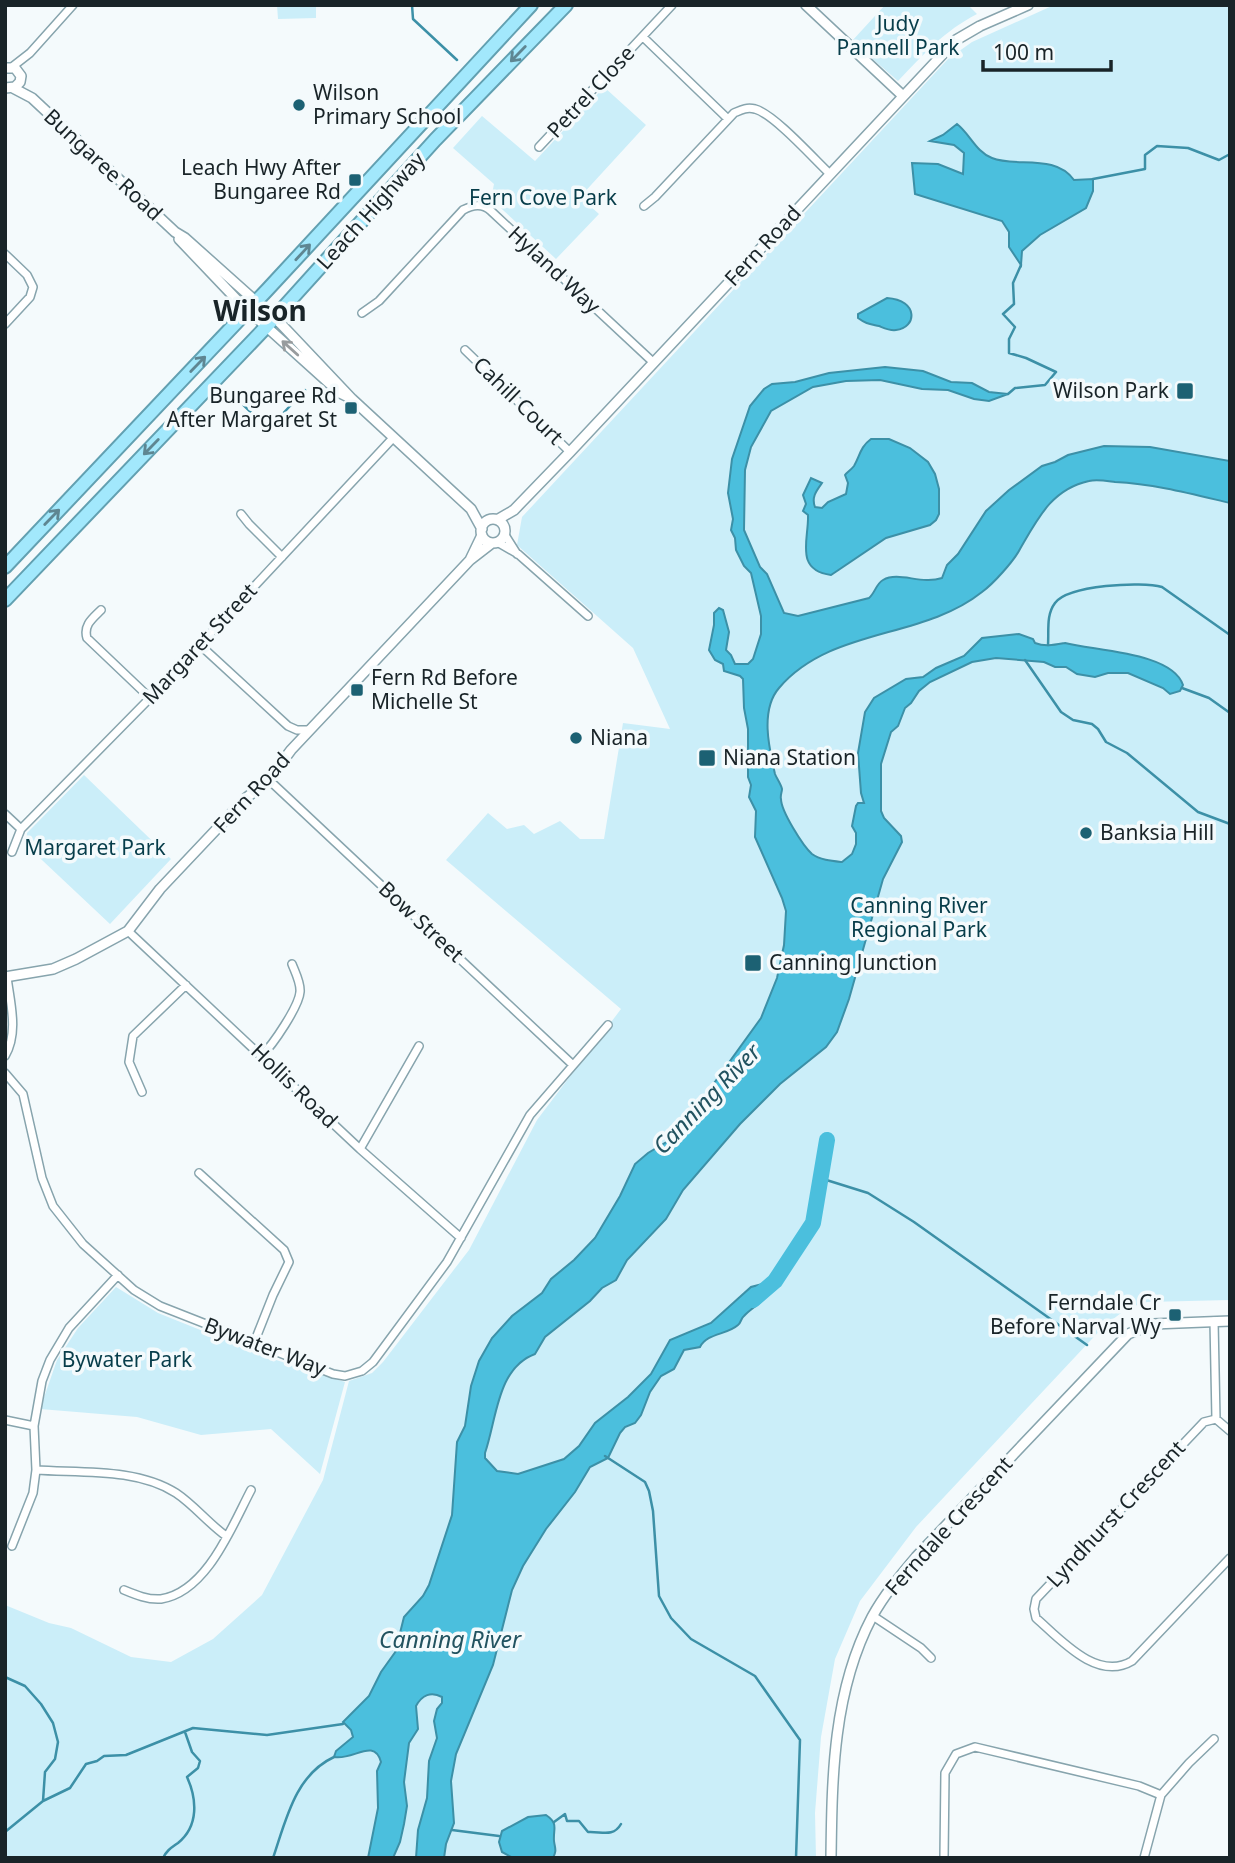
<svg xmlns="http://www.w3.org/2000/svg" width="1235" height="1863" viewBox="0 0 1235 1863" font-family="'Noto Sans',sans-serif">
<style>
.green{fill:#cbeef9}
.water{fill:#4bbfdd;stroke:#3c90a7;stroke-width:2}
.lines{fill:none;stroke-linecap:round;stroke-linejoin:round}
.stream{stroke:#3c90a7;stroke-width:2.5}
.river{stroke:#4bbfdd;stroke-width:16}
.minor-casing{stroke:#87a4ad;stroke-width:10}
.tertiary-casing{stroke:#87a4ad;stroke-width:12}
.trunk-casing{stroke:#62a0b1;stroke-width:16}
.minor{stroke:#fff;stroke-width:7}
.tertiary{stroke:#fff;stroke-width:9}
.trunk{stroke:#a2e8fc;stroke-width:12}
.oneway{stroke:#5e8692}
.oneway2{stroke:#989c9e}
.poi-dot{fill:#1c6173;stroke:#f4fafc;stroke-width:2.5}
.labels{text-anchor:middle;stroke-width:7;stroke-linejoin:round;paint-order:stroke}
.park-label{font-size:21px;fill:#073d4a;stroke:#f4fafc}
.street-label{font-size:21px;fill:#192428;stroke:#f4fafc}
.poi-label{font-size:21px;fill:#192428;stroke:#f4fafc;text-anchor:start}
.water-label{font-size:23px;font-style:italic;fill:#225360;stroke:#f4fafc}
.district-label{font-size:28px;font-weight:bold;fill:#192428;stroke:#f4fafc}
</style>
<rect width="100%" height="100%" fill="#f4fafc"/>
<!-- green -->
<path class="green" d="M277,5H316V18L278,19Z
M885,5H968L977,14C944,31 924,54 898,81L852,41Z
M1054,5H1230V1300L1147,1302L1128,1308L1105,1325L916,1527L860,1601L835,1659L821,1737L815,1813L816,1858H5V1605L49,1623L71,1628L131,1657L171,1662L213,1639L262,1595L323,1480L349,1381L372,1373L383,1362L469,1250L537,1120L621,1009L446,860L488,813L507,829L524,825L534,834L560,821L580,839H604L623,723L670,729L633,648L517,545L522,517L948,59L972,42Z
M604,87L646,125L580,197L599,214L556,259L491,199L494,184L453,148L482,116L535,161Z
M84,775L171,859L110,924L26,845L27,833Z
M116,1287L158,1313L273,1359L345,1382L320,1474L271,1429L201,1435L137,1417L40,1409L57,1360L78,1328Z"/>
<!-- water -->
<path class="water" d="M957,124C970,134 976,152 992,158C1016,168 1055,153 1074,180L1093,179V191L1086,208L1040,235L1022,251L1021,265L1009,247V232L1002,221L915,194L912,163L938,164L963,174L964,153L954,145L930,141L943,135Z
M887,298C919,300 917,328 896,330C890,331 884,328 879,326C870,324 866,324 858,318V314Z
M885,367L923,371L951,382L972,383L989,392L1008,394L989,401L974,399L948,390L922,389L880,380L846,381L813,387L771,411L751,447L745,470L744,530L760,567L767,574L784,613L798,616L869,598C875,593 876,584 883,580C899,571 921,585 942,578L947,565L958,554L986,511L1009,490L1042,466L1055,462L1068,455L1104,446L1150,447L1230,461V503C1192,494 1155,484 1115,482C1107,481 1097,479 1089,481C1052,489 1038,518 1020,549C1014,561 993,584 982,592C922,640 831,627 779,688C760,710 769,748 775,774C777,779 781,784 782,789C782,792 780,796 781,799C781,811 803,846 812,854C820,860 832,861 842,862L852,854L856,844V833L852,826L856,806L858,803H864L861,793L858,753L865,712L874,698L906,679L923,677L936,668L964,656L982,638L1019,634L1033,639L1035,643C1045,647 1054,645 1065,643C1095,651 1172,652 1183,685L1180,691L1170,694L1163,688L1128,673H1108L1095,677L1077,674L1066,667H1055L1044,662L996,658L972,662L930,682L919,691L911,703L905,708L898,726L891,732L881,764V811L884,818L901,836L902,842L883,879L849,999L837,1032L826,1047L780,1084L740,1124L683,1190L666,1219L627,1260L616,1280L602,1288L590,1301L545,1337L535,1354C497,1368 497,1418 485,1453V1458L497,1471L518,1474L564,1459L579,1446L595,1423L628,1397L651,1374L670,1340L711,1323L751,1287L762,1284L769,1287C765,1303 753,1306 744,1316C741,1318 741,1323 738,1325C727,1335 707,1333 700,1347L684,1350L674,1369L661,1376L650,1392L641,1415L635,1423L625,1427L620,1433L608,1458L590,1467L575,1492L546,1529L523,1566L512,1590L493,1665L456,1754L451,1781L454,1823L446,1844L444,1858H416L418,1830L427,1798L429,1761L437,1738L434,1721L437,1709L442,1703V1697C431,1691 422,1695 416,1706L418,1729L409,1743L404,1782L407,1806L404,1824L400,1842L393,1858H368L378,1808L377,1771L381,1762C374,1737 353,1761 334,1757L336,1751L353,1737L351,1730L343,1722L369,1696L381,1672L401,1644L400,1633L404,1617L423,1596L429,1585L452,1515L457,1442L465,1426L471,1386L479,1361L492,1338L512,1316L542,1293L551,1279L574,1260L595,1238L620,1196L635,1164L648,1153L668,1141L684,1119L691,1115L761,1018L777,978L784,945L786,911L782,898L755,837L756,811L749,797L751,785L748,777V729L744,708L743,679L740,676L724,671L723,664L715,660L709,650L714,625V613L719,608L723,610L729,632L726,650L731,655L735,664H748L753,659L761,634V616L751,573L744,566L736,550L735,538L731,530L733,519L728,493L732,459L750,406L764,389L772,384L795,382L829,373Z
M871,439H889L910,448L928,462L935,474L939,489V514L936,520L930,525L886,538L831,575C794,570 809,539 808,515L803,511L806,504L803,495L811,478L822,483C817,490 811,497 815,507L822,508L828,502L846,494L848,483L845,475C847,472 851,470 854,466C860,456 860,447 871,439Z
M546,1815C559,1824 553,1828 554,1841C555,1849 557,1850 553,1858H513L502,1852L499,1842L502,1831L528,1817Z"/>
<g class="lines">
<!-- stream -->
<path class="stream" d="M412,5L413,19L457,60
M1093,179L1145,169V155L1157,146L1188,148L1219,160L1230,154
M230,392L261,422L268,425L275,422L305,390
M1008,394L1015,388L1045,385L1056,372L1026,358L1009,353V339L1015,327L1003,314L1014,304L1013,283L1021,265
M1048,645C1049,630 1046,615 1055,603C1068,585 1142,581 1162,587L1230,635
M1025,660L1061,712L1073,720L1092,724L1098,729L1106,742L1127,753L1198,812L1230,824
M1182,688L1209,698L1230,713
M820,1178L868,1193L914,1222L1087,1345
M605,1456L645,1482L649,1491L653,1511L659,1596L671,1618L691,1639L755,1676L800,1740L796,1858
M5,1677L25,1686L41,1704L53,1723L58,1742L55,1759L45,1772L43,1801
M554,1822L565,1814L567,1821H579L588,1832C601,1831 613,1838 621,1824
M452,1830L499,1836
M5,1832L43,1801L70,1788L86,1764L97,1761L104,1756L126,1755L193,1728L267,1735L343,1724
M163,1858C167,1850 171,1848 178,1843C199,1826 197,1799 187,1777L198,1768L200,1761L192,1752L185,1732
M273,1858C286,1820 295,1775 334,1757"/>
<!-- river -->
<path class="river" d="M753,1300L775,1281L813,1223L827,1140"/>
<defs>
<path id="minor" d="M643,37L728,119
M12,67L30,53L73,5
M539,147L672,5
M644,206L655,197L734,113C741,110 746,107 755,109C774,114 814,159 830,174
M5,254L27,275L33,287L30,297L5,324
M362,313L379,301L463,210C473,205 482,203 491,211L654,363
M465,350L570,452
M241,514L249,524L282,557
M505,535L517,554
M497,542L518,554L588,616
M101,610C93,618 83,625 87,638L150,698
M200,645L288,726L297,730H310
M269,780L573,1065
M5,814L21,829
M12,852L21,829L150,698L393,438
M128,931L360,1149L461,1238
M262,1055C273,1045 299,1006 300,992C301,983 295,972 292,964
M5,1056C19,1032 10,1002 7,977
M5,1073L23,1094L42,1178L53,1206L83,1244L134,1290L160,1306L333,1374L345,1376L362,1371L373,1362L447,1262L530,1115L608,1025
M142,1092L129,1062L133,1036L186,985
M360,1149L419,1046
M199,1173L284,1250L289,1262L273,1295L254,1343
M1214,1321L1216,1419L1230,1431
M1216,1419L1204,1422L1036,1599L1034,1609L1036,1618C1060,1639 1097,1682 1132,1661L1230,1558
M5,1420L34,1426
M36,1470C81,1473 137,1468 176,1493C194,1505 208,1523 226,1536
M12,1546L33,1493L36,1470L34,1426L42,1381L50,1360L69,1328L118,1275
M124,1590C136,1595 148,1600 161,1599C207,1592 232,1526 251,1490
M873,1616L921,1648L931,1658
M944,1858L945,1773L956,1754L975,1747L1139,1786L1161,1795
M1144,1858L1161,1795L1189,1763L1214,1739"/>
<path id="tertiary" d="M806,5L903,96
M5,68H15L21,76L20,82L15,87L5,88
M13,88L32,98L175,232L185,238L281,324L352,399L471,509L482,529
M179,239L239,302L340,393L350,398
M481 531a12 12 0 1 1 24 0a12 12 0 1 1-24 0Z
M497,520L514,510L570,452L956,40L980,26L1028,5
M470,560L482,535
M5,977L53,969L76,959L128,931L160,889L246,798L269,780L291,750L470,560L492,543
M831,1858C832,1776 833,1691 872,1617C884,1595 900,1576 916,1557L1128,1334L1153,1324L1230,1321"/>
<path id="trunk" d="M5,567L268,289L531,5
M5,600L266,327L435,140L566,5"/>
</defs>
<!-- minor casing -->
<use href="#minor" class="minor-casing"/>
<!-- tertiary casing -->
<use href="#tertiary" class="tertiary-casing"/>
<!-- trunk casing -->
<use href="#trunk" class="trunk-casing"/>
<!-- minor -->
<use href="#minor" class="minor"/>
<!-- tertiary -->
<use href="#tertiary" class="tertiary"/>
<!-- trunk -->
<use href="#trunk" class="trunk"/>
</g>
<!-- one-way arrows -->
<defs><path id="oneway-shaft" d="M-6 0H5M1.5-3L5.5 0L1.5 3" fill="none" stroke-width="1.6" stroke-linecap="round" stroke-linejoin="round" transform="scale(1.75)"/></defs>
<g class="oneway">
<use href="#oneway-shaft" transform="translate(518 54) rotate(134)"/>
<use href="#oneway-shaft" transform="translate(303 252) rotate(-47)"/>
<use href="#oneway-shaft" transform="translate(198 364) rotate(-46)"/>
<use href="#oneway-shaft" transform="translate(151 447) rotate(134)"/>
<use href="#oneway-shaft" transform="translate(52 517) rotate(-46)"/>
</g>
<use class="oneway2" href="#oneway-shaft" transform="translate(290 348) rotate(-138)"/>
<!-- markers -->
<g class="poi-dot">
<circle cx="299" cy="105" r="7"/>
<rect x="348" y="173" width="14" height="14" rx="3.5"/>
<rect x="1176" y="382" width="18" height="18" rx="3.5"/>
<rect x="344" y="401" width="14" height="14" rx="3.5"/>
<rect x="350" y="683" width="14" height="14" rx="3.5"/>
<circle cx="576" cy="738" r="7"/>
<rect x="698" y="749" width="18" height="18" rx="3.5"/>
<circle cx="1086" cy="833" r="7"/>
<rect x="744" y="954" width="18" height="18" rx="3.5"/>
<rect x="1168" y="1308" width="14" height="14" rx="3.5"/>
</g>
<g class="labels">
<!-- park labels -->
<g class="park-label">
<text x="898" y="31">Judy<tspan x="898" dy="24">Pannell Park</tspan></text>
<text x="543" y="205">Fern Cove Park</text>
<text x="95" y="855">Margaret Park</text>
<text x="919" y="913">Canning River<tspan x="919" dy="24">Regional Park</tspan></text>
<text x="127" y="1367">Bywater Park</text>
</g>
<!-- street labels -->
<g class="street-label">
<text transform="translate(591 92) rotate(-47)" y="7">Petrel Close</text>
<text transform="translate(103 165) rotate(43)" y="7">Bungaree Road</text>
<text transform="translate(371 211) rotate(-48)" y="7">Leach Highway</text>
<text transform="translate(763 246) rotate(-47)" y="7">Fern Road</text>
<text transform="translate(554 270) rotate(43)" y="7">Hyland Way</text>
<text transform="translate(518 401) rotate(44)" y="7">Cahill Court</text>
<text transform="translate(200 644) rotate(-47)" y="7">Margaret Street</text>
<text transform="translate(252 793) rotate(-47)" y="7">Fern Road</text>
<text transform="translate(421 922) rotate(43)" y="7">Bow Street</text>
<text transform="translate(294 1086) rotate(44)" y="7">Hollis Road</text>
<text transform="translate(265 1347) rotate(21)" y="7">Bywater Way</text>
<text transform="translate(1116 1514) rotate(-47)" y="7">Lyndhurst Crescent</text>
<text transform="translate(949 1526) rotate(-48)" y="7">Ferndale Crescent</text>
</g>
<!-- poi labels -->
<g class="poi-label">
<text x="313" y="100">Wilson<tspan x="313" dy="24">Primary School</tspan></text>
<text x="341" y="175" text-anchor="end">Leach Hwy After<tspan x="341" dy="24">Bungaree Rd</tspan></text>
<text x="1169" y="398" text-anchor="end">Wilson Park</text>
<text x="337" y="403" text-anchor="end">Bungaree Rd<tspan x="337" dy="24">After Margaret St</tspan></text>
<text x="371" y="685">Fern Rd Before<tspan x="371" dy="24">Michelle St</tspan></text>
<text x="590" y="745">Niana</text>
<text x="723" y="765">Niana Station</text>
<text x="1100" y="840">Banksia Hill</text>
<text x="769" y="970">Canning Junction</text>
<text x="1161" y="1310" text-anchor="end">Ferndale Cr<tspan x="1161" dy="24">Before Narval Wy</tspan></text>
</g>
<!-- water labels -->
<g class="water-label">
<text transform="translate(707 1099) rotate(-46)" y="8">Canning River</text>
<text x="450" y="1648">Canning River</text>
</g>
<!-- district labels -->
<g class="district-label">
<text x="260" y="321">Wilson</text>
</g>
</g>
<!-- border -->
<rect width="1235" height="1863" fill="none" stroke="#192428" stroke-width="14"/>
<!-- scale -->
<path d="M983 60v10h128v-10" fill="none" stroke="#192428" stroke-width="3.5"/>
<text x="993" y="60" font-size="21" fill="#192428" stroke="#f4fafc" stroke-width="5" paint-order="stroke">100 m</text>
</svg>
